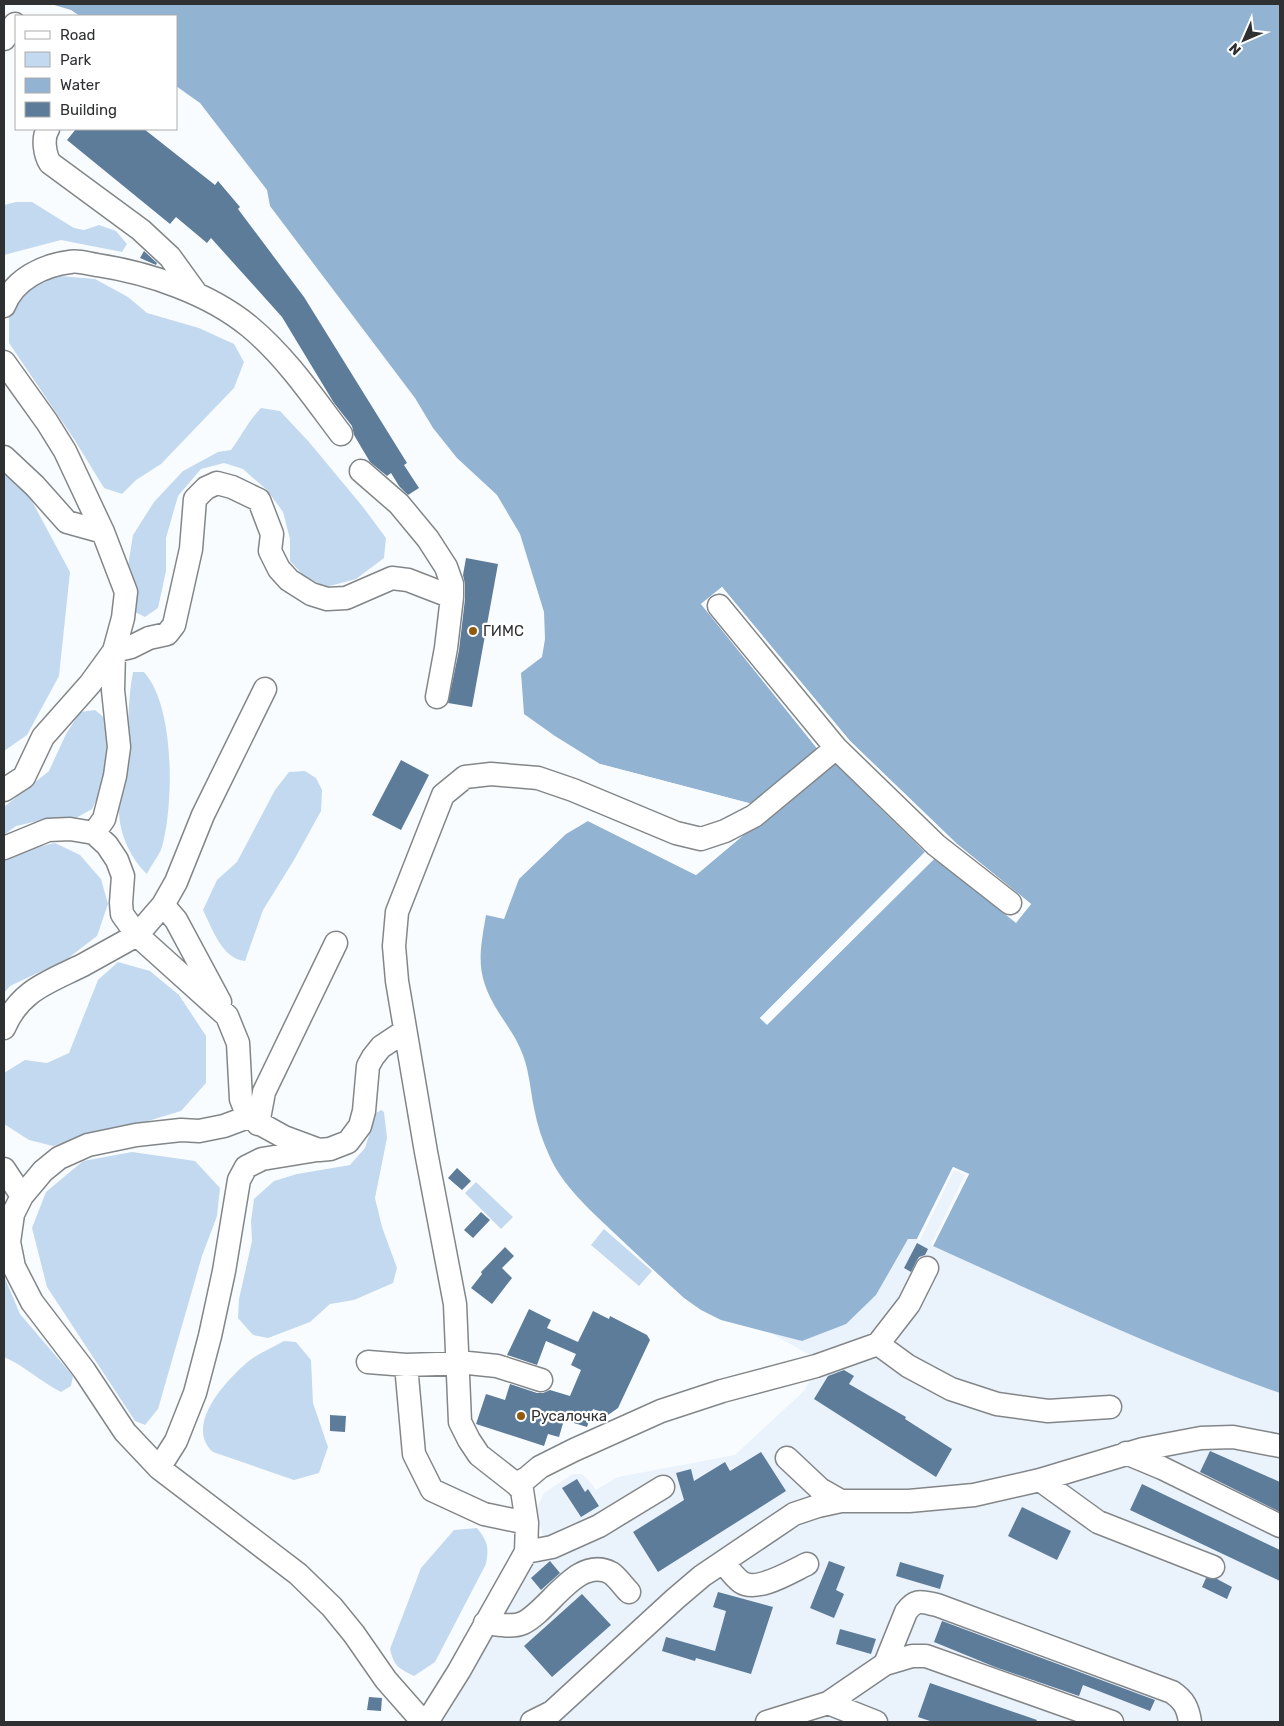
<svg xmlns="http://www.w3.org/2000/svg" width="1284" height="1726" viewBox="0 0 1284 1726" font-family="Rubik,sans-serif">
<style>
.built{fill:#eaf2fb}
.green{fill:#c3d9ef}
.water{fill:#93b3d3}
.pier{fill:#f9fcff}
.building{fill:#5d7c99}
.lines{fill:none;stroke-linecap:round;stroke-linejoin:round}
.minor-casing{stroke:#838688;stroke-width:25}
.minor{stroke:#fff;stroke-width:22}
.poi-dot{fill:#915b0f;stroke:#fff;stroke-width:2}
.labels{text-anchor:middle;stroke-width:4.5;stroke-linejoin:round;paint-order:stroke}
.poi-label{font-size:15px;fill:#2f3032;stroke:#fff;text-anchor:start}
</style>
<rect width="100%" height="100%" fill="#f9fcff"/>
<!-- built -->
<path class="built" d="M953,1167L969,1174L1102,1322L1247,1382L1280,1393V1722H437L544,1539L536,1510L544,1493L573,1474H582L591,1483L596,1490L618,1477L735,1455L805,1390L816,1366L817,1359L769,1332L802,1341L846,1323L876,1295L908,1239Z"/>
<!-- green -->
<path class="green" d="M16,202H32L74,228L84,230L99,225L116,231L127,244L122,252L61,240L4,255V205Z
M49,275L95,279L128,297L147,313L199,328L234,344L244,362L234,388L161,464L136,480L122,494L104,488L74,439L9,343V313L21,294Z
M261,408L280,411L309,442L363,507L386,538L384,558L356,579L326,587L304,576L290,561V539L283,512L267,490L243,469L224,463L201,469L178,496L166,538V571L158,608L145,617L135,612L127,572L133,535L154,502L183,471L218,452L231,450C242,435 249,420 261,408Z
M4,449L70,572L59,676L27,735L4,751Z
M133,672H144C175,706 174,804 162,847C159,856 151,865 147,874C131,859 120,835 119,813C118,797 124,779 126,763C129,732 127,703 133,672Z
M95,710L106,719L107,745L104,783L92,809L76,818L38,821L16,826L4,835V807L49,771L66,734L80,712Z
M305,771L316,778L322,790L321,811L294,860L263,910L245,961C222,959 212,928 203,910L217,880L237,862L275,790L289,772Z
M55,843L80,855L101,879L108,904L97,936L67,959L10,986L4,993V855Z
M118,962L150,971L179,995L206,1036V1083L181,1111L115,1131L53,1146L29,1140L4,1124V1073L25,1060L47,1063L69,1053L98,980Z
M381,1110L384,1112L387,1138L375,1198L382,1227L397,1268L393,1283L354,1300L330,1304L310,1322L268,1338L253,1335L238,1318L239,1299L252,1241L251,1221L254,1199L274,1181L297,1174L350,1165L365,1148L376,1113Z
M132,1152L195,1161L220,1188L217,1216L202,1256L158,1409L145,1425L135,1421L47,1287L32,1228L46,1192L83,1161Z
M476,1182L513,1217L501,1229L465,1193Z
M604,1229L652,1271L639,1286L591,1245Z
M4,1276L20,1314L73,1376L71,1386L61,1392C41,1382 25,1366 4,1357Z
M284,1341L296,1342L311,1360L313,1403L328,1447L319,1473L294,1480L213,1452C183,1425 228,1378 250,1360C260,1353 273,1347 284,1341Z
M477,1528C488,1542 489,1547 486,1564L435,1662L414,1676C398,1668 394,1666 390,1649L421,1568L454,1530Z"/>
<!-- water -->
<path class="water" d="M51,4H1280V1393C1162,1352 1048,1298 933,1246L969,1174L953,1167L917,1239H908L876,1295L846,1324L802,1341L721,1320L701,1310L684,1298C659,1275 635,1253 611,1230C588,1208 562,1185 549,1155C542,1140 537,1124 534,1108C530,1088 529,1067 520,1048C515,1036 506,1024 499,1013C475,975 479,956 486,915L504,919L519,879L566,834L588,821L696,875L832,760L925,852L760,1018L767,1024L935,858L1016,922L1031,904L957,844L850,741L722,587L701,604L820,752L756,805L600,764L555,736L524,714L521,673L542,657L545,639L544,612L520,534L497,495L457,458L433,428L415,398L270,206L267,190L200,103L176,86V16H80L71,10Z"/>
<!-- pier -->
<path class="pier" d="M722,587L850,741L957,844L1031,904L1016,923L935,858L767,1025L760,1018L925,852L832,761L696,875L588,821V818L696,872L832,758L928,852L764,1018L767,1021L934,856H937L1015,919L1028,904L955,846L848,743L721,590L704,604L822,750L756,807L599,766L600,764L756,805L820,752L701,604Z
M953,1167L969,1174L933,1246L931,1245L965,1175L954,1170L920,1240L917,1239Z"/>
<!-- building -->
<path class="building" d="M76,129H144L215,185L218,181L240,207L238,209L304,297L407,463L404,465L419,488L408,495L399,486L391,473L387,476L370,462L354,435L352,426L334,403L282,317L211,238L207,243L176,217L170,224L67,140Z
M144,251L157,263L156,265L140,258Z
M466,558L498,564L472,707L448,703L459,650L465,599V584L463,575Z
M401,760L429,775L401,830L372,815Z
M457,1168L471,1181L462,1190L448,1178Z
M481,1212L490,1220L473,1238L464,1230Z
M917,1243L928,1249L925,1255L919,1257L916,1262L911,1272L904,1268Z
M505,1247L514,1256L502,1268L512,1278L492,1304L471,1288L482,1274L481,1272Z
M529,1309L551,1320L547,1328L578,1342L593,1311L609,1319L610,1316L647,1335L650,1340L618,1408L608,1415L593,1409L587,1427L564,1420L559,1437L548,1434L544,1446L476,1424L486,1394L505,1400L510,1384L537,1393H543L550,1390L570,1396L581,1370L571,1365L576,1354L546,1341L537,1365L507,1355Z
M844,1370L854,1376L849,1384L906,1417L905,1419L952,1449L936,1477L814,1399L828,1376Z
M330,1415L346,1416L345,1432L330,1431Z
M1210,1451L1280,1482V1512L1200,1472Z
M761,1452L786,1491L658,1572L633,1532L684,1500L676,1473L691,1469L694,1481L725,1462L730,1471Z
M577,1479L585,1492L588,1489L599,1506L581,1517L562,1488Z
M1142,1484L1280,1550V1581L1130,1510Z
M1022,1507L1071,1531L1057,1560L1008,1536Z
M550,1561L560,1573L541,1590L531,1578Z
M829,1561L845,1567L836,1590L844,1594L834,1618L810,1608Z
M900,1562L944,1575L940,1589L896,1576Z
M1206,1578L1217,1579L1232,1587L1227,1599L1202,1587Z
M718,1592L773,1607L751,1674L696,1658L695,1661L662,1651L666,1637L715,1651L726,1611L713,1607Z
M582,1594L611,1625L552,1677L524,1646Z
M942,1621L1155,1700L1150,1711L1083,1685L1079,1696L995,1667L934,1642Z
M840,1629L876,1639L871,1654L836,1644Z
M930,1683L1037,1720L1036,1722H933L918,1717Z
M369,1697L382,1698L381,1711L367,1710Z"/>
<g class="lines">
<defs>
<path id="minor" d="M4,39L15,24
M48,129C42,138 45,155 50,163L141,230L170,257L196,293
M4,306C14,279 44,265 70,262C78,260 89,264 97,265C149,273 209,293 250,327C286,357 313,397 341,434
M4,362L47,422L65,451L103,532
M4,457L35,486L67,522L103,532L126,592L123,618L114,651L131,647L149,638L167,634L174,625L191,549L195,499L206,488L217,483L232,487L259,500L272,534L270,551L279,569L289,580L311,594L327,599L346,598L392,578L408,580L452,597L446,648L437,697
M361,471L399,504L428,539L446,567L452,584V597
M719,606L836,748L936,845L1010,903
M265,689L203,815L176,882L163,905L137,935L227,1016L238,1043L241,1099L248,1117L284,1137L319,1150L330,1149L348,1142L360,1126L364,1111L368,1066L373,1057L381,1047L405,1031
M4,790L24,777L43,737L90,684L114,651
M94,833L104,819L115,776L119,747L113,690L114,651
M4,848L48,830L70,829L94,833L107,845L117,860L123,876L121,903L122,914L137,935C119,945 101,955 83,965C49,982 20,990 4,1028
M163,905L176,920L220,1002
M248,1117L224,1126L199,1131L181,1130L136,1135L88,1145L59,1158L43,1171L22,1196L13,1214L9,1242L14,1267L32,1302L84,1370L125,1432L159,1468L298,1574L332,1607L354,1634L386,1680L423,1722
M258,1124L264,1092L336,943
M4,1169L22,1196
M878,1344L908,1366L951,1389L997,1404L1048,1411L1110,1407
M368,1362L406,1365L468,1363L497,1366L541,1380
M406,1365L414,1454L432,1490L484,1514L527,1523
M1126,1453L1162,1468L1280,1526
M787,1458L820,1489L841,1501
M159,1468L176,1441L195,1393L210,1336L224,1271L239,1180L246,1167L262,1159L317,1150
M1040,1480L1098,1522L1213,1567
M516,1484L527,1478L540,1467L574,1450L661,1411L722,1391L816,1366L878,1344L909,1304L927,1268
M526,1552L552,1547L599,1526L663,1487
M723,1562C728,1568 734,1577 741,1582C757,1593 792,1571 807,1564
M485,1623C497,1624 512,1628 523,1623C550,1610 577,1555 611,1573C617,1577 624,1587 629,1592
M885,1664L906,1612C916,1598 922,1602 937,1605L1172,1692C1184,1700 1188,1708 1190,1722
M828,1703L876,1722
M427,1722L459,1671L526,1552L527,1523L522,1490L516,1484L479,1455L469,1440L460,1422L455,1304L426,1152L397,981L394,946L397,912L443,795L465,777L491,774L538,778L573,790L676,833L701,839L725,831L754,816L836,748
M532,1722L552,1712L675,1599L702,1576L794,1514L818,1506L841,1501H909L974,1495L1040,1480L1143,1449L1201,1438L1233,1437L1280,1446
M767,1722L828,1703L885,1664L912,1656H926L1112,1722"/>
</defs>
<!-- minor casing -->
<use href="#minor" class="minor-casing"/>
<!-- minor -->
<use href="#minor" class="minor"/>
</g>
<!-- markers -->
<g class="poi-dot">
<circle cx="473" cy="631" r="5"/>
<circle cx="521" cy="1416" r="5"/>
</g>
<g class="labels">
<!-- poi labels -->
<g class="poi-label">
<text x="483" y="636">ГИМС</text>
<text x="531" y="1421">Русалочка</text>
</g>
</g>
<!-- border -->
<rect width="1284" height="1726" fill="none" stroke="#2f3032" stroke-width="10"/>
<!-- legend -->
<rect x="15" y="15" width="162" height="115" fill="#ffffff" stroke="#acacad"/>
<rect x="25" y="31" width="25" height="8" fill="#ffffff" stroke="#acacad"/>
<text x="60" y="40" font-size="15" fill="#2f3032">Road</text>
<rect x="25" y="52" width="25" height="15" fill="#c3d9ef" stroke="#acacad"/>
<text x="60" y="65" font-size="15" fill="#2f3032">Park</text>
<rect x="25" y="78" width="25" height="15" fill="#93b3d3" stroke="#acacad"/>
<text x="60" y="90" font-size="15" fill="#2f3032">Water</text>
<rect x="25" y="102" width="25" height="15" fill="#5d7c99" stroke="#acacad"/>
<text x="60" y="115" font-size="15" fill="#2f3032">Building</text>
<!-- north arrow -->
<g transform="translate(1244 40) rotate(225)" stroke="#ffffff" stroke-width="4" paint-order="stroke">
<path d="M0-4L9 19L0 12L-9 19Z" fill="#2f3032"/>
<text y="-8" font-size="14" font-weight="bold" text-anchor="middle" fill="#2f3032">N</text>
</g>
</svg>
